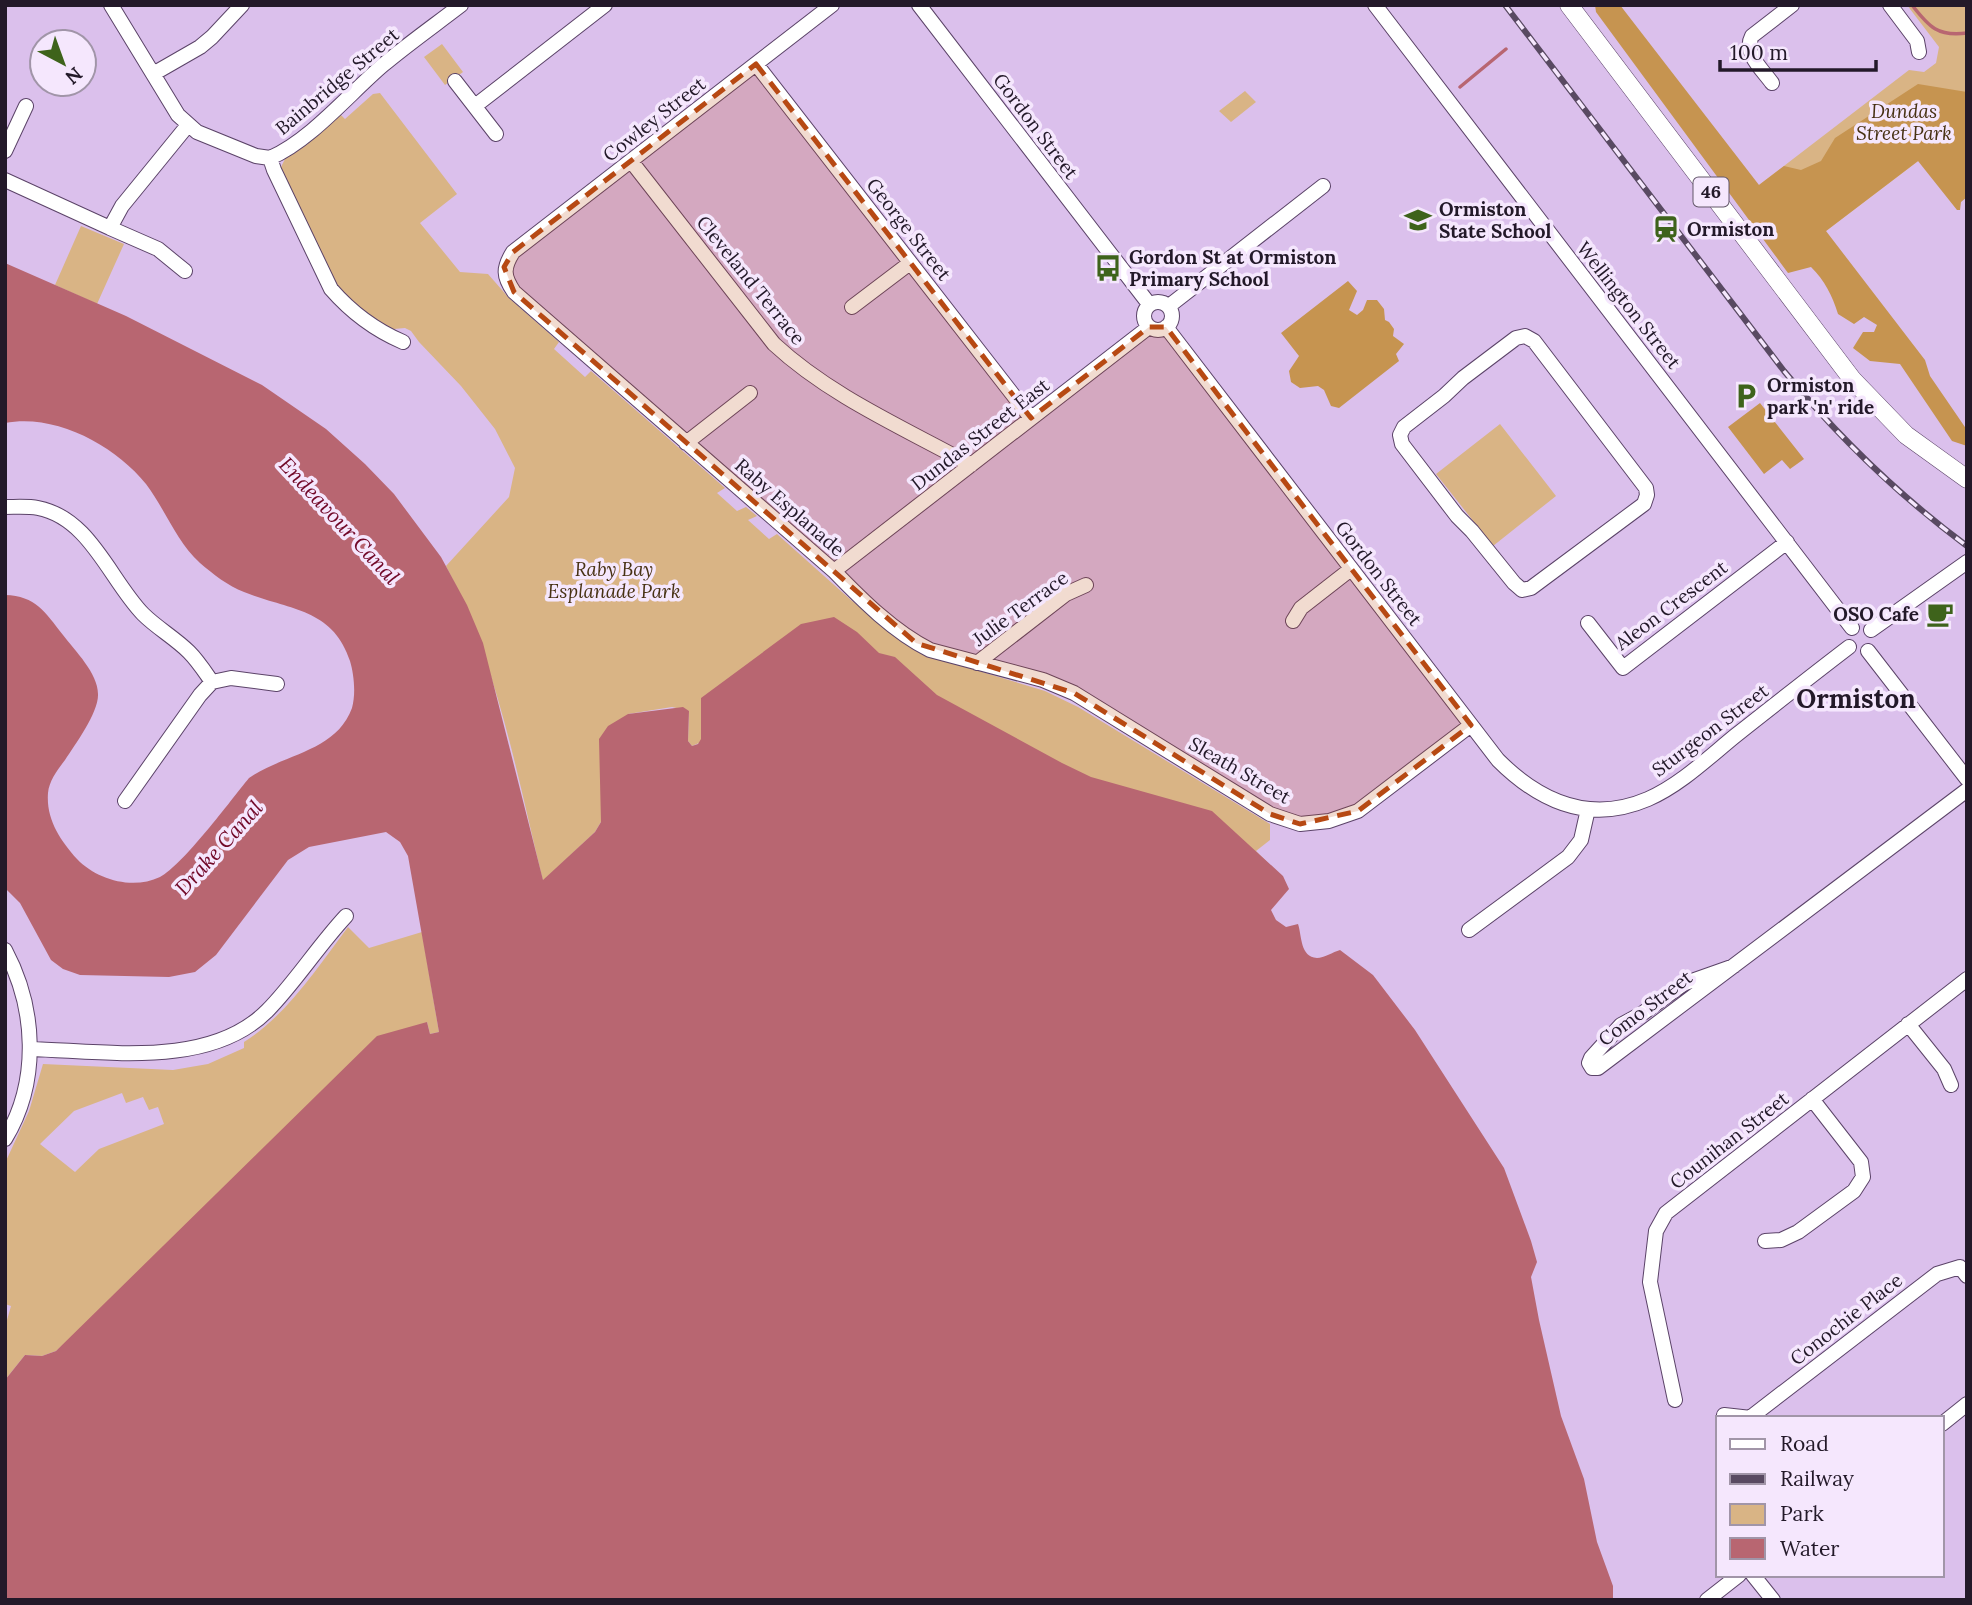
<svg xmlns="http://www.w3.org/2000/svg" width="1972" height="1605" viewBox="0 0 1972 1605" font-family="Lora,serif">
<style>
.green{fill:#d9b485;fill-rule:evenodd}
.forest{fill:#c69450}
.water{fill:#b86671}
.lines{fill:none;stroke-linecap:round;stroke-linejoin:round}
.stream{stroke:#b86671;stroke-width:3.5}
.minor-casing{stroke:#5b4368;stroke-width:16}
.major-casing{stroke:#5b4368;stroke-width:19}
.minor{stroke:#fff;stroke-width:14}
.major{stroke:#fff;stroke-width:18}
.rail-casing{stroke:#594a62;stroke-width:6}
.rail{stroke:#f5e7fd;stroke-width:3.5;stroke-dasharray:10;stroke-linecap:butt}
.marked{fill:#b74913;fill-opacity:0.2;stroke:#b74913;stroke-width:5;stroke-dasharray:14 9;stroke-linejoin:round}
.labels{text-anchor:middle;stroke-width:7;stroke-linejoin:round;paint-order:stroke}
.shield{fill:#f5e7fd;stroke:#625769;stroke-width:2}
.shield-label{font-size:18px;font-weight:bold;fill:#231929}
.street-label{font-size:19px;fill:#231929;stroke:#f5e7fd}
.park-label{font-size:19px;font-style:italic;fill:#473113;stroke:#f5e7fd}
.poi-label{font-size:19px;font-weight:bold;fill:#231929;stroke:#f5e7fd;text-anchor:start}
.water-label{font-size:21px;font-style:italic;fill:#710828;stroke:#f5e7fd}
.district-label{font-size:26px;font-weight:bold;fill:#231929;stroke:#f5e7fd}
</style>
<rect width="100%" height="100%" fill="#dbc0ec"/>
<!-- green -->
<path class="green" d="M1907,5H1967V124L1805,247L1759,185L1909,70L1924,72L1936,63L1939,47Z
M442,44L463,72L445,85L424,57Z
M1245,91L1256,102L1231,122L1219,111Z
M380,93L457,194L420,223L460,272L488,274L509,298L559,342L554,349L585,377L591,371L725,488L717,493L737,511L746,507L757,516L748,520L769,539L777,534L851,600L913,649L929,656L1045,691L1078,707L1270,824V840L1256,851L1273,868L699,743L692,746L688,741L689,711L672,707L628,714L601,822L595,832L543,881C517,775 497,663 446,566L509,497L515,468L495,429L461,386L419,342L411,331L405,328L394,329L382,326L338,289L280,169L286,157L339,113L345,119L373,94Z
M81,226L124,244L97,304L55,285Z
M1500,424L1556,496L1493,546L1436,474Z
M348,927L369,948L422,932L439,1032L430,1034L427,1022L56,1351L42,1356L25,1355L5,1380V1327L11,1306L5,1304V1163L29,1111L43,1064L173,1070L208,1064L244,1048V1042C288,1014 317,968 348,927ZM122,1093L126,1103L143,1097L149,1110L158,1107L164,1124L99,1149L75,1172L40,1144L74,1111Z"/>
<!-- forest -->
<path class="forest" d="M1595,5H1620L1759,185L1784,166L1801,170L1821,161L1835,138L1918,84L1967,92V197L1961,202L1960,210H1957L1918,161L1826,231L1925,360L1930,376L1967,430V446L1952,441L1900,364L1870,361L1853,348L1863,332H1874L1877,325L1864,317L1854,324L1838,314C1832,295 1825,281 1811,267L1788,273L1596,12Z
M1348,281L1357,291L1349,310L1357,315L1363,310L1367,300H1377L1384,309L1385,320L1389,322L1394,329L1393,336L1404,344L1396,354L1399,361L1339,408L1331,406L1324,390L1318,386L1300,388L1291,382L1289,371L1299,356L1281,333Z
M1760,403L1804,459L1790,469L1782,460L1764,474L1728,427Z"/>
<!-- water -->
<path class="water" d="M5,263L126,316L262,385L326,429L365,464L394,494L441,557L467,605L483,643L543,880L595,832L601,822L599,739L608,726L628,714L683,707L689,711L688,741L692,746L698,744L701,739V698L801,624L834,617L857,632L879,653L895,657L937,695L1062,763L1091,777L1212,811L1283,876L1289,889L1271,910L1276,920L1286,927L1298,924C1302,936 1300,957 1317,958C1324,958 1333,952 1340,950L1373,975L1415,1030L1504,1168L1531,1241L1537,1262L1531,1277L1539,1320L1561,1416L1584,1479L1597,1542L1613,1586V1600H5V1380L25,1355L42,1356L56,1351L377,1036L427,1022L430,1034L439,1032L408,856L400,842L386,832L309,847L288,860L216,955L195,972L169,977L80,975L63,969L51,960L20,903L5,888V595C36,596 45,612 63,635C75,651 98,673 98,694C99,712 75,745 65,760C58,769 49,781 48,793C46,819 60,840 77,859C97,880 133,890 160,877C183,865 231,800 249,778C283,754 336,752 352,708C356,694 354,674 350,661C333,608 288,610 244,592C228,586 213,574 200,563C176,541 165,509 146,484C115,445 55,413 5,423Z"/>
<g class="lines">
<!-- stream -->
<path class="stream" d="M1912,5C1929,27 1938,37 1967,33
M1460,87L1506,49"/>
<defs>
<path id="minor" d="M111,5L178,115L197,132L256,156L270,158
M832,5L513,252C503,268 503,276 514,292L834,571C862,600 894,632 930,650L1043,680L1074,693L1270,814L1300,824L1329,821L1358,811L1471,725
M919,5L1149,304
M1375,5L1852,628
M1890,5L1917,41L1919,52
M756,64L1031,418
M153,74L200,47L212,37L242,5
M455,81L496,134
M1772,83C1762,69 1743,53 1752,36L1792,5
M475,106L605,5
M5,151L26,106
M270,158C310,141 350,93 383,65C408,44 435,25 461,5
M270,158L274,170L331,289C351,312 375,330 403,342
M631,161L774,344C830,396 904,428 971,465
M5,180L110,228L122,206L188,125
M110,228L158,249L185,271
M1144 316a14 14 0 1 1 28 0a14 14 0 1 1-28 0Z
M1169,306L1323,186
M852,307L910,263
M1166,327L1498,760C1540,802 1590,824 1648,799C1680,785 1708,758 1735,736C1773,706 1811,676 1849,647
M1525,336L1534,341L1646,488L1647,495L1644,504L1531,588L1522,590L1514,583L1472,531L1457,516L1402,444L1400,435L1404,427L1444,396L1463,378L1516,338Z
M686,443L750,393
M5,507C16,507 28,506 38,508C90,518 110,580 143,614C157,628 175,638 189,652C198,661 205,672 212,682
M834,571L1149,327
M1293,621L1301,608L1351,569
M1588,623L1623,668L1787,542
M1871,630L1967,562
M1868,651L1967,779
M977,663L1066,594L1086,585
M125,801L200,695L212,682L231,678L277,684
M1469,930L1568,857L1581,840L1588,809
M5,950C36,1008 40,1081 5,1139
M1734,966L1683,984L1643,1013L1621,1025L1591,1058L1589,1063L1592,1068H1598L1967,790
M1908,1024L1944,1069L1951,1085
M30,1049C105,1051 209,1069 267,1011C294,984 318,946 346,916
M1765,1241L1781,1240L1798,1232L1854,1191L1863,1177L1861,1162L1812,1099
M1675,1400L1650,1282L1656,1231L1666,1213L1967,979
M1724,1415L1751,1418
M1751,1417L1937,1274L1960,1267L1967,1276
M1942,1424L1967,1404
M1753,1575L1773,1600
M1707,1600L1739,1575"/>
<path id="major" d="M1569,5L1852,379L1906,435L1967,479"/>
</defs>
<!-- minor casing -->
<use href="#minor" class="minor-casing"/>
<!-- major casing -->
<use href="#major" class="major-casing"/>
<!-- minor -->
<use href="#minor" class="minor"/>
<!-- major -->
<use href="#major" class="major"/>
<defs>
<path id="rail" d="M1505,5L1784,371C1840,439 1897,494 1967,546"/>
</defs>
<!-- rail casing -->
<use href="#rail" class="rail-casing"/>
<!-- rail -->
<use href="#rail" class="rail"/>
</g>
<!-- marked area -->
<path class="marked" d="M756,64L1031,418L1149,327H1166L1471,725L1358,811L1300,824L1270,814L1074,693L916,643L514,292L504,267L513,252Z"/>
<!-- icons -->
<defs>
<symbol id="school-bare" viewBox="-9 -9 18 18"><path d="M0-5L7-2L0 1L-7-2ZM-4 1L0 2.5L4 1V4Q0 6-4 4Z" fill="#3e631b" stroke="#f5e7fd" stroke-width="2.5" paint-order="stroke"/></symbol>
<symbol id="station-bare" viewBox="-9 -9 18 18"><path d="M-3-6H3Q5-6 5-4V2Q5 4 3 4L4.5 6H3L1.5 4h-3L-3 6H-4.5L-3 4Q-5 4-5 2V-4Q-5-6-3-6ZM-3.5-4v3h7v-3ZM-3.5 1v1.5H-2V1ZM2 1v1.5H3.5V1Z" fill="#3e631b" stroke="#f5e7fd" stroke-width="2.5" paint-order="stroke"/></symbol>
<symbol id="bus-bare" viewBox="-9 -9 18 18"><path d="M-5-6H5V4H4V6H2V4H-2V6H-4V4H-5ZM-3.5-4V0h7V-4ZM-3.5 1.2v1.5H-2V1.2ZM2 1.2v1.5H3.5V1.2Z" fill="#3e631b" stroke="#f5e7fd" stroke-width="2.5" paint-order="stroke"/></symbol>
<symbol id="parking-bare" viewBox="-9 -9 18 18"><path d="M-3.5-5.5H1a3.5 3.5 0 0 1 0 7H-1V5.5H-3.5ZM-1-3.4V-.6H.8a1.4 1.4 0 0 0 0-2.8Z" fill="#3e631b" stroke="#f5e7fd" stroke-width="2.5" paint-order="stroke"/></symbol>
<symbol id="cafe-bare" viewBox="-9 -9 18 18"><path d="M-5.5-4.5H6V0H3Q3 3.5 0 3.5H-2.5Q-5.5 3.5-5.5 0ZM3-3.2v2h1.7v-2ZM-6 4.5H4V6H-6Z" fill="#3e631b" stroke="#f5e7fd" stroke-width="2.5" paint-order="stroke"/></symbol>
</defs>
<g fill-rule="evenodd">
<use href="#school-bare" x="1399" y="201" width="38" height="38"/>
<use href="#station-bare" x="1647" y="210" width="38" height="38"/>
<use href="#bus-bare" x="1089" y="249" width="38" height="38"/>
<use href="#parking-bare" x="1727" y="377" width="38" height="38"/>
<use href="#cafe-bare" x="1921" y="595" width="38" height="38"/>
</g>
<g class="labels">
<!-- shield labels -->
<rect class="shield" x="1693.5" y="177.5" width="35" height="29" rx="5"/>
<g class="shield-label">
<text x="1711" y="198">46</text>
</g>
<!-- street labels -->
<g class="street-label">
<text transform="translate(337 81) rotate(-40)" y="7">Bainbridge Street</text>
<text transform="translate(654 119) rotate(-38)" y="7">Cowley Street</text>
<text transform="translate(1036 126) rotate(53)" y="7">Gordon Street</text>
<text transform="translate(909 229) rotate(52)" y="7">George Street</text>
<text transform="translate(751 280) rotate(51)" y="7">Cleveland Terrace</text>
<text transform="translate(1629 305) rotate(52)" y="7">Wellington Street</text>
<text transform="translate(980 434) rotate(-38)" y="7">Dundas Street East</text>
<text transform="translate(790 507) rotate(41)" y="7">Raby Esplanade</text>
<text transform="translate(1379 573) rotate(52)" y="7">Gordon Street</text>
<text transform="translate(1671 605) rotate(-37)" y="7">Aleon Crescent</text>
<text transform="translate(1020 608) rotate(-36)" y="7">Julie Terrace</text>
<text transform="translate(1710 730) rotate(-37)" y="7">Sturgeon Street</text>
<text transform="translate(1240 770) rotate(30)" y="7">Sleath Street</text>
<text transform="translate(1645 1008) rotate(-37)" y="7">Como Street</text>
<text transform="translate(1729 1140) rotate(-38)" y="7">Counihan Street</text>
<text transform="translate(1846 1319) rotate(-38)" y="7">Conochie Place</text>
</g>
<!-- park labels -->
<g class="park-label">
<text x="1904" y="118">Dundas<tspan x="1904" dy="22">Street Park</tspan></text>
<text x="614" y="576">Raby Bay<tspan x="614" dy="22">Esplanade Park</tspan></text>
</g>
<!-- poi labels -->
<g class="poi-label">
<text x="1439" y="216">Ormiston<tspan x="1439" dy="22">State School</tspan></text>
<text x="1687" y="236">Ormiston</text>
<text x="1129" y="264">Gordon St at Ormiston<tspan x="1129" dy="22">Primary School</tspan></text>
<text x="1767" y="392">Ormiston<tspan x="1767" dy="22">park 'n' ride</tspan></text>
<text x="1919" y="621" text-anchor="end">OSO Cafe</text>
</g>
<!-- water labels -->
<g class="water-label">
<text transform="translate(339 521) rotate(47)" y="7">Endeavour Canal</text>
<text transform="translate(219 848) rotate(-48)" y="7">Drake Canal</text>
</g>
<!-- district labels -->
<g class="district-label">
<text x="1856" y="708">Ormiston</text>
</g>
</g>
<!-- border -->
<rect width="1972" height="1605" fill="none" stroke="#231929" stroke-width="14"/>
<!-- legend -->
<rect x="1716" y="1416" width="228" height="161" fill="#f5e7fd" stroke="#a195a8" stroke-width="2"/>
<rect x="1730" y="1439" width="35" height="10" fill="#ffffff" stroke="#a195a8" stroke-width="2"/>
<text x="1780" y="1451" font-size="21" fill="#231929">Road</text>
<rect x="1730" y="1474" width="35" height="10" fill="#594a62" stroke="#a195a8" stroke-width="2"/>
<text x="1780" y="1486" font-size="21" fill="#231929">Railway</text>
<rect x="1730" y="1504" width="35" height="21" fill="#d9b485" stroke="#a195a8" stroke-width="2"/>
<text x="1780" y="1521" font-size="21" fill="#231929">Park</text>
<rect x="1730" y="1538" width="35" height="21" fill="#b86671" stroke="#a195a8" stroke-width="2"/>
<text x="1780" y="1556" font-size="21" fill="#231929">Water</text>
<!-- north arrow -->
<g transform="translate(63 63) rotate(139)"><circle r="33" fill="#f5e7fd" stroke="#a195a8" stroke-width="2"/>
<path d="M0-5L12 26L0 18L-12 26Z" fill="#3e631b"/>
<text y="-10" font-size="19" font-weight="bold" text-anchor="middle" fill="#231929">N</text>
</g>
<!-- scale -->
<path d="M1720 60v10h156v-10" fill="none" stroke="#231929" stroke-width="3.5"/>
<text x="1730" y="60" font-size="21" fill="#231929" stroke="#f5e7fd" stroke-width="5" paint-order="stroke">100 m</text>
</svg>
